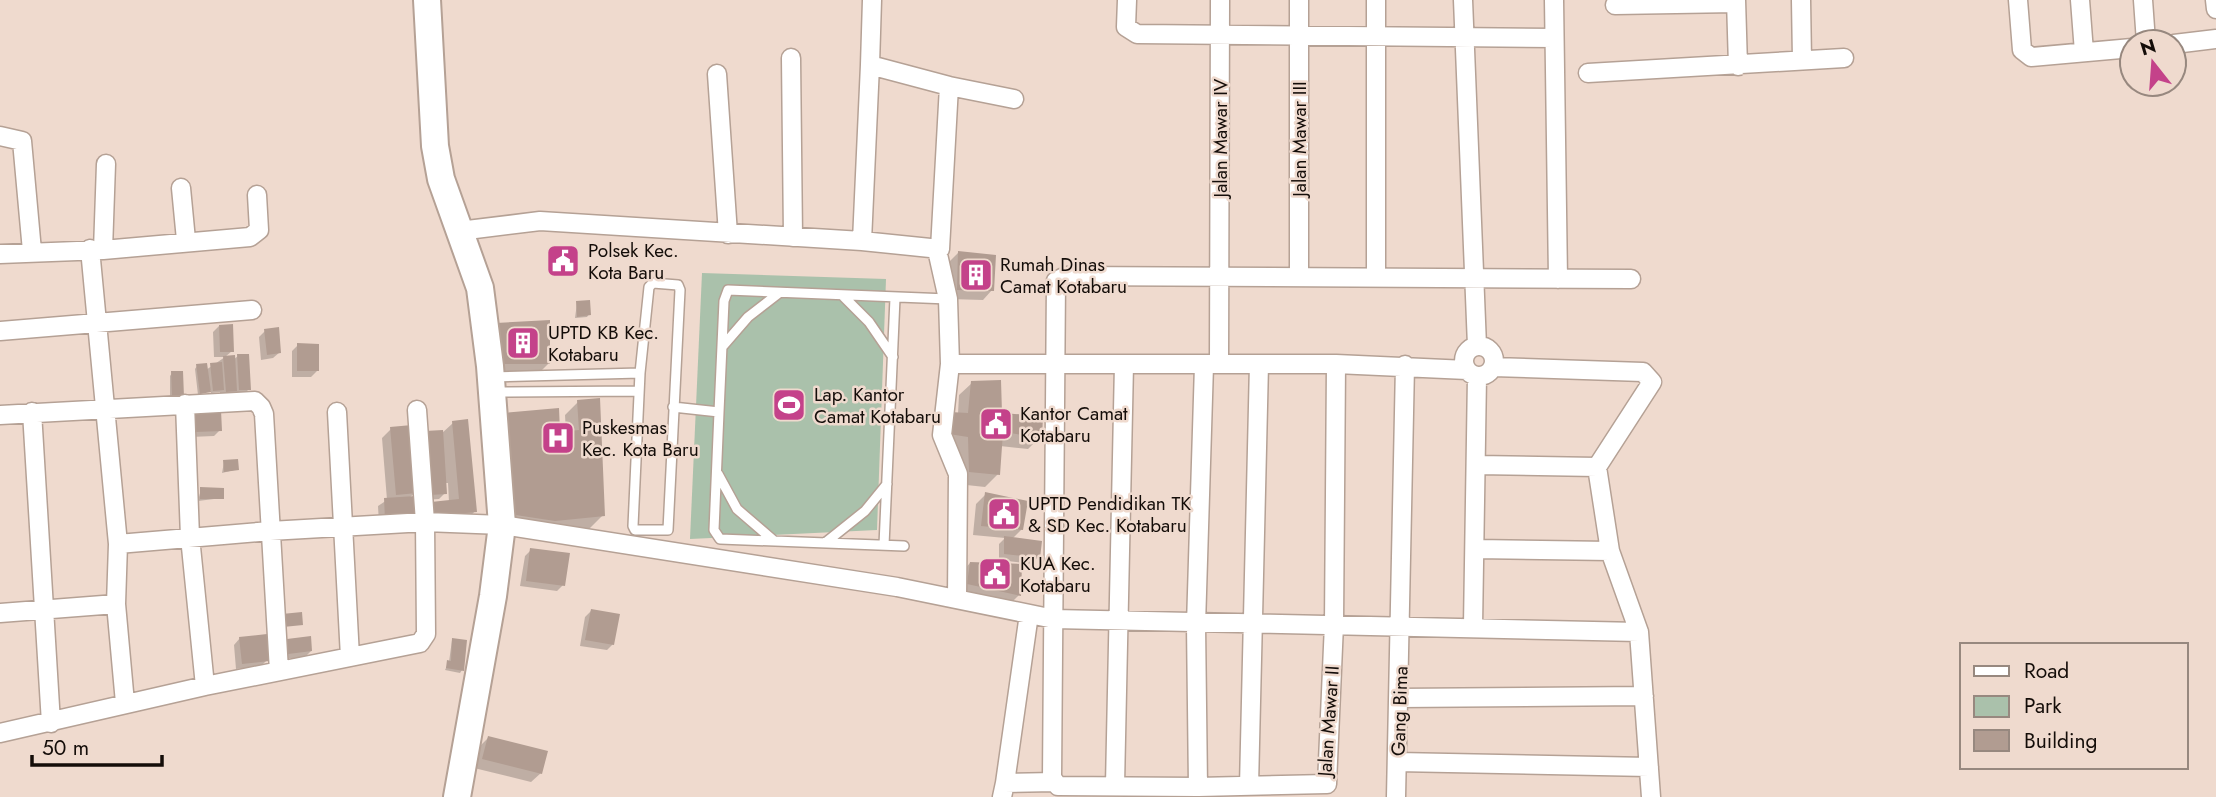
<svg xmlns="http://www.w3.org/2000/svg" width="2216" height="797" viewBox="0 0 2216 797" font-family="Jost,sans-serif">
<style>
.green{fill:#aac1ab}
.shadow{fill:#0003}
.building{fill:#b19c91}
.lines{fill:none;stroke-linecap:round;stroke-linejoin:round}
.lane-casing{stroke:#b5a195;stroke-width:12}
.street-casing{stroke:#b5a195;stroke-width:21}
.secondary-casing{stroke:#b5a195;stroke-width:30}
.lane{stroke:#fff;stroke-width:9}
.street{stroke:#fff;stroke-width:18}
.secondary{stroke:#fff;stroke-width:26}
.labels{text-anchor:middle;stroke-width:5;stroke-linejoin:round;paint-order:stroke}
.street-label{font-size:19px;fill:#140d09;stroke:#efdace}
.poi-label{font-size:19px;fill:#140d09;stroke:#efdace;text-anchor:start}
</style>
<rect width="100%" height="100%" fill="#efdace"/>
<!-- green -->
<path class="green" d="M702,273L886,279L877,530L690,539Z"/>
<!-- shadow -->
<path class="shadow" d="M958,253L992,290L983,300L949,299V262Z
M577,303L589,314L587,317L575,318Z
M219,326L232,351L225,357L233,360L238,356L249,389L243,395L233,393L220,397V392L211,393V390L198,395L195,369L197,366L206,370L225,357H214L213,332Z
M265,331L280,352L273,358L261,360L259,337Z
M487,334L549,363L539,373L488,372Z
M298,345L317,371L311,377H292V351Z
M172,373L182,396L170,399V376Z
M972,383L1001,414L1040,437L1028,449L1000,446L998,474L985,487L957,484L956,449L937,446L938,427L958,414L959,395Z
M578,402L603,515L590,528L541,533L497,526L559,434L566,433L565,415Z
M195,413L220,430L214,436L190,437L189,419Z
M453,423L475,511L466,521L423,525L449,502L448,483H444L445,493L439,499L424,500L441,434Z
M391,429L416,492L379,524L378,506L387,500L382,438Z
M224,462L238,469L222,473Z
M201,489L222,498L198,501Z
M986,494L1022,529L1012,539L1038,557L1032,564L999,560V544L1005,538L973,535L976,504Z
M531,550L563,585L557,591L520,586L525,556Z
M970,563L1019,595L1010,604L959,593L961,573Z
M591,611L613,644L607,650L580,646L585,617Z
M240,638L267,660L261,666L236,669L234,645Z
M288,640L311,651L305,657L283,659L282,646Z
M452,640L462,670L460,673L445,670L449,662Z
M489,737L541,773L531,782L474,768L479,747Z"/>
<!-- building -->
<path class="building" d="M958,251L996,255L994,291L957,290Z
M590,300L591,315L577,317L576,301Z
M550,320V364H497L496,323Z
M233,324L234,352H220L219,325Z
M279,327L281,353L267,355L264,329Z
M297,343L319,344V371H297Z
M237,354H249L251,390H239Z
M235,355L237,391L226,392L223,356Z
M222,362L224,390L213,391L210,363Z
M207,363L211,392L200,394L196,364Z
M171,371H183L184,397H172Z
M1001,380L1002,413L1043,416L1042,438L1003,432L1000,475L969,472L968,437L949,434L950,412L968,413L971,381Z
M600,398L605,516L555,521L509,514L503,413L559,408L560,432L579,430L577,400Z
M221,410L222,431L195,432L194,411Z
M468,419L477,512L432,516L431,502L459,499L452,421Z
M412,425L417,493L396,495L390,427Z
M443,430L447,494L429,495L425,431Z
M238,459L239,470L224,472L223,460Z
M200,487L224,488V499H200Z
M985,492L1028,501L1023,530L981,526Z
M416,496L418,517L385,519L384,498Z
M1004,536L1042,541L1040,558L1004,554Z
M530,548L570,553L565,586L526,581Z
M970,562L1022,564L1021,596L967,584Z
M591,609L620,614L614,645L585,640Z
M302,612L303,625L283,627L282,614Z
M267,634L269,661L242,664L239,637Z
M311,636L312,651L288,654L287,639Z
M452,638L467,640L464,671L446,668L447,660L451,661Z
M488,736L548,751L542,774L482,759Z"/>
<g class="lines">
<defs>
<path id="lane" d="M653,283L678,285L680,290L668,530H635L633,526L640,373L649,287Z
M842,295L869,322L893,357
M722,347L748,317L779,293
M492,377L640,373
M493,392L638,391
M673,407L719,412L724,301L728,290L948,299
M719,412L714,530L720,539L904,546
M718,474L737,509L773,540
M825,543L865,511L887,484
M884,545L895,298"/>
<path id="street" d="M1127,0L1126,27L1137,34L1554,38
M1299,0V277
M1376,0V278
M1463,0L1477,346
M1554,0L1558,279
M1736,0L1738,66
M1801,0L1802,60
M2018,0L2022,50L2031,57L2132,48
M2080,0L2084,52
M2143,0L2146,42
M2215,0L2216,9
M1615,5L1736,3
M2174,44L2216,39
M791,58L793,237
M1588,73L1844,58
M717,74L728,234
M949,86L1014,99
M0,136L22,141L32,251
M181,188L186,240
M459,231L540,221L862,241L940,249L949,86L870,65L872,0
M862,241L870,65
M90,249L118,544L116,604L125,703
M103,250L106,164
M937,250L948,299L950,364L942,435L958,474L957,599
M0,254L103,250L250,237L259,230L257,195
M0,331L252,310
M1464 361a15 15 0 1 1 30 0a15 15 0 1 1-30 0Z
M950,364H1336L1467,370
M1219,364L1220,0
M1336,364L1334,624L1327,784L1198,787L1058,786L1052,778L1056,281L1066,276L1631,279
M1493,367L1643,372L1652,382L1597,467L1610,551L1639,632L1651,797
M185,404L190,537L205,686
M32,412L51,723
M337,412L350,657
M0,415L255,401L261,407L264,414L279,671
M1477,465L1597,467
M118,544L270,531L425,522L502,525L897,587L1054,619L1639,632
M1476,549L1610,551
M0,613L116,604
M1473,626L1477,376
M1398,698L1644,696
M0,733L205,686L420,643L426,634L425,522L417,410
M1397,762L1649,767
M1005,783L1029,614
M1115,785L1124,364
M1249,786L1259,364
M1198,787L1196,625L1204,365
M1002,797L1005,783L1054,782
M1396,797L1405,365"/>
<path id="secondary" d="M427,0L435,146L441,179L480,288L490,366L502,525L493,596L457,797"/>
</defs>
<!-- lane casing -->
<use href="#lane" class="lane-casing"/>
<!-- street casing -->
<use href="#street" class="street-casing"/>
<!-- secondary casing -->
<use href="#secondary" class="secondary-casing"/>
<!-- lane -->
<use href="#lane" class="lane"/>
<!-- street -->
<use href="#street" class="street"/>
<!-- secondary -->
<use href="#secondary" class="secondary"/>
</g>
<!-- icons -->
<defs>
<symbol id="civic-square" viewBox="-11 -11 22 22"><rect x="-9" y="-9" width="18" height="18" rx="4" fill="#c4428a" stroke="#efdace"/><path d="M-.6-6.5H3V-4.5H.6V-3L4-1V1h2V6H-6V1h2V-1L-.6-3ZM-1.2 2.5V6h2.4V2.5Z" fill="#fff"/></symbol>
<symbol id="building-square" viewBox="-11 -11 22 22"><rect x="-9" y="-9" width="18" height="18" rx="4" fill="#c4428a" stroke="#efdace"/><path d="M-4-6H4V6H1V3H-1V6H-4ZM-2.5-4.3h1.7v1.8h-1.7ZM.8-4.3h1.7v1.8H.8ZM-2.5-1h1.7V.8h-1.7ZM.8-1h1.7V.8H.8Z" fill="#fff"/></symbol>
<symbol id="stadium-square" viewBox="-11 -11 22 22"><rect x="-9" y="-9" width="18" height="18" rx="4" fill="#c4428a" stroke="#efdace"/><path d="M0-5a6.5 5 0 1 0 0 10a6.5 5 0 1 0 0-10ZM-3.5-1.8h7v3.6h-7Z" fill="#fff"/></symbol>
<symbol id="hospital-square" viewBox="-11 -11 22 22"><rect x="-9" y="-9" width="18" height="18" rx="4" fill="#c4428a" stroke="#efdace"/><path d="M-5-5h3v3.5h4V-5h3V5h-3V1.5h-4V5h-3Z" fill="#fff"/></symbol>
</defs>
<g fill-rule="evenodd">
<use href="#civic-square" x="544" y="242" width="38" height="38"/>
<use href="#building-square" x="957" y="256" width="38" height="38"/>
<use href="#building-square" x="504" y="324" width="38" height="38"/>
<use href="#stadium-square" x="770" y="386" width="38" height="38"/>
<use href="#civic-square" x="977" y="405" width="38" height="38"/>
<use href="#hospital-square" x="539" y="419" width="38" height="38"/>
<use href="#civic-square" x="985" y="495" width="38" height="38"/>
<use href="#civic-square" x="976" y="555" width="38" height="38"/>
</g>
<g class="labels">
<!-- street labels -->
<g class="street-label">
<text transform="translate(1220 138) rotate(-90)" y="7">Jalan Mawar IV</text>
<text transform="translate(1299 139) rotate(-90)" y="7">Jalan Mawar III</text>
<text transform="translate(1399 711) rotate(-88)" y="7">Gang Bima</text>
<text transform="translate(1328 721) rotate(-86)" y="7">Jalan Mawar II</text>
</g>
<!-- poi labels -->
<g class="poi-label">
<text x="588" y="257">Polsek Kec.<tspan x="588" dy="22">Kota Baru</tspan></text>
<text x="1000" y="271">Rumah Dinas<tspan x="1000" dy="22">Camat Kotabaru</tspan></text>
<text x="548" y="339">UPTD KB Kec.<tspan x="548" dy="22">Kotabaru</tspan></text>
<text x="814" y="401">Lap. Kantor<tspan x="814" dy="22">Camat Kotabaru</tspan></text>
<text x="1020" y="420">Kantor Camat<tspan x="1020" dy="22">Kotabaru</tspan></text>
<text x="582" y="434">Puskesmas<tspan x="582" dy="22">Kec. Kota Baru</tspan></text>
<text x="1028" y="510">UPTD Pendidikan TK<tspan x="1028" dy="22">&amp; SD Kec. Kotabaru</tspan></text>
<text x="1020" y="570">KUA Kec.<tspan x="1020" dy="22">Kotabaru</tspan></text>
</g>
</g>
<!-- legend -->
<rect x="1960" y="643" width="228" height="126" fill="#efdace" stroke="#97887f" stroke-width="2"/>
<rect x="1974" y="666" width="35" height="10" fill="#ffffff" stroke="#97887f" stroke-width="2"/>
<text x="2024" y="678" font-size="21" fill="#140d09">Road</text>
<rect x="1974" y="696" width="35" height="21" fill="#aac1ab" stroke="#97887f" stroke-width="2"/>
<text x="2024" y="713" font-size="21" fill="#140d09">Park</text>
<rect x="1974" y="730" width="35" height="21" fill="#b19c91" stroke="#97887f" stroke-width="2"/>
<text x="2024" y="748" font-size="21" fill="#140d09">Building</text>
<!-- north arrow -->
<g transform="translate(2153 63) rotate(343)"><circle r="33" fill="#efdace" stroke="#97887f" stroke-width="2"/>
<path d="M0-5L12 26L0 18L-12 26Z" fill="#c4428a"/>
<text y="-10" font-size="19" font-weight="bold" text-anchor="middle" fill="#140d09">N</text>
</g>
<!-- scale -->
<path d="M32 755v10h130v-10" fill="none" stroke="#140d09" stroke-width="3.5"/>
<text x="42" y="755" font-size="21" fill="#140d09" stroke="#efdace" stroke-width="5" paint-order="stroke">50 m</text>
</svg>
